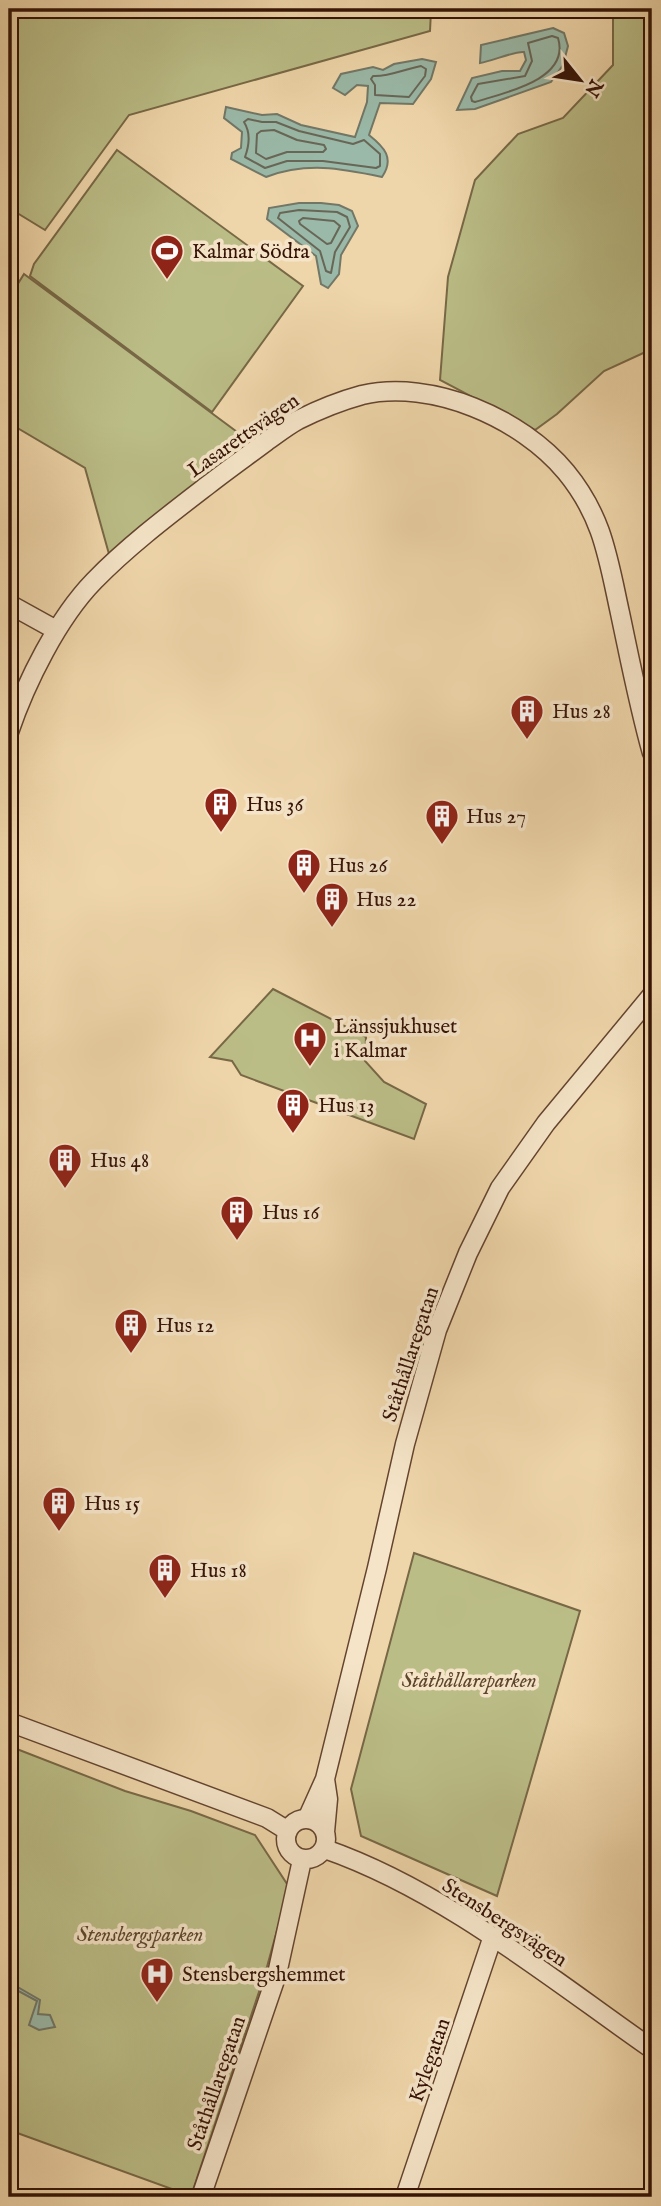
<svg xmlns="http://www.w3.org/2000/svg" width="661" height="2206" viewBox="0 0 661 2206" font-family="'IM FELL English',serif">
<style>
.green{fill:#bbbd87;stroke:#786846;stroke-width:2}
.water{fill:#9ab9a8;stroke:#727767;stroke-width:2}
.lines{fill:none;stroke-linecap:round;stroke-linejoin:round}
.shore{stroke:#686657;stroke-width:2}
.street-casing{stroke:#64442f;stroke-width:21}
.street{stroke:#f5e4c8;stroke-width:18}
.labels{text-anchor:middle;stroke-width:7;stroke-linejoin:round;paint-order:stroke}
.poi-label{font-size:21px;fill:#351306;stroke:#f5e4c8;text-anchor:start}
.street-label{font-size:21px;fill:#351306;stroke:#f5e4c8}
.park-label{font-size:21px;font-style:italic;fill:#5d462d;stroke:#f5e4c8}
</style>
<rect width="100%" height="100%" fill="#efd6aa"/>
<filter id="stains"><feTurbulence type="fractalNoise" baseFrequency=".00286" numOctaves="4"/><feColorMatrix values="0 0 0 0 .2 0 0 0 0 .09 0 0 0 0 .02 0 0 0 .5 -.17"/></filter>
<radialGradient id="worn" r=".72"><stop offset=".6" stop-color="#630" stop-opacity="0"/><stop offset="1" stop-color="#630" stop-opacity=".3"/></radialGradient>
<!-- green -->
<path class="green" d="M9,9H445L431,11L430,31L129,115L45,230L9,208Z
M613,9H652V349L604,371L557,414L535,430L440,380L448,277L475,180L518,134L563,118L613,65Z
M117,150L303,286L212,412L30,276L34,264Z
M24,274L252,443L109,554L85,468L9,423V298Z
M273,989L366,1037L365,1061L384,1082L426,1104L414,1139L241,1075L232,1061L210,1057Z
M414,1553L580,1611L497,1896L361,1836L351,1789Z
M9,1746L125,1791L191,1811L255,1835L289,1887L265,1974L191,2196L9,2130Z"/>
<!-- water -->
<path class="water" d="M553,28L564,33L568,46L563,65L551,82L475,109L457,110L472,78L502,71H520L526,60L524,52C514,51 493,61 480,63L481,45Z
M422,59L436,62L431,79L413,104L380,103L369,135C384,147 395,158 382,177C340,168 306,162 266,177L231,159L232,153L241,148L242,132L224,118L226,107L262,115L277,114L301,125L355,137L367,102L368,86L357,85L345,95L333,88L341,74L373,67L383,70L394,64Z
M299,203H321L339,205L352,211L358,226L341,255L339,274L328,288L321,284L316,256L267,219L269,208Z
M9,1982L40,2000L38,2014L50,2015L55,2027L39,2030L29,2025L37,2001L9,1986Z"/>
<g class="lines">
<!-- shore -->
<path class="shore" d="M552,36L558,38C571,80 503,93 475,102L472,101L471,97L478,84L525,76L532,61L528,43Z
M421,66L426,69L425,76L409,97L375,95V85L371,79L373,76C388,77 405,69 421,66Z
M248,119L262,122H276L299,131L353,144L364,140L380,154V166L376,168L323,161H287L265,168L245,157C249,146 251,133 244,122Z
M261,131L274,130L297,140L324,145L326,149L323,152H287L266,159L256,153L257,134Z
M299,210L337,212L347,217L350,227L335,252L331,273L326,271L320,251L278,218L280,213Z
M303,218L334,221L340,226L331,243L327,244L300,224L299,221Z"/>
<defs>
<path id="street" d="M9,604L56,630
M9,732C26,682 58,618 94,581C128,546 169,515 208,485C227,470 247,456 267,441C277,434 287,426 298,420C318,410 340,401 362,395C432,379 521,418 566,472C603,517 608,558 620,613C630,660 639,707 652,753
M9,1722L267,1818L288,1831
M325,1779L328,1799L325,1832
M286 1839a20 20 0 1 1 40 0a20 20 0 1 1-40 0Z
M307,1819L325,1779L377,1568L405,1444L437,1330L468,1253L500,1188L546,1123L652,995
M325,1849C443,1890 550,1978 652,2049
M201,2197L277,1974L302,1860
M405,2197L493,1936"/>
</defs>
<!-- street casing -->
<use href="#street" class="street-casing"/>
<!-- street -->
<use href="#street" class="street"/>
</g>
<!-- icons -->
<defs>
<symbol id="stadium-pin" viewBox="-11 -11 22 30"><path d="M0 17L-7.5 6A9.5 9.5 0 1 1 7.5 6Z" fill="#8f2418" stroke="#f5e4c8"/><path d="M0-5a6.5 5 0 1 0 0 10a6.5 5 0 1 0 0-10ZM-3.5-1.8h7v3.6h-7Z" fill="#fff"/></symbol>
<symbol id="building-pin" viewBox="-11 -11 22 30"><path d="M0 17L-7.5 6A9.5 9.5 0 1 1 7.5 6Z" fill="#8f2418" stroke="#f5e4c8"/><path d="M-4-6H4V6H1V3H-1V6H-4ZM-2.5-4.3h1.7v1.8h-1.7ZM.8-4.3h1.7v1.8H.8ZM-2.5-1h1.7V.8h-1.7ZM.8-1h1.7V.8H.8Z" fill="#fff"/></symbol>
<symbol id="hospital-pin" viewBox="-11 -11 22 30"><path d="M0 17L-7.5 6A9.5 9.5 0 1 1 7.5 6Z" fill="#8f2418" stroke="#f5e4c8"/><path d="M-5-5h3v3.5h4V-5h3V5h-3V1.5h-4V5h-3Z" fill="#fff"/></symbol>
</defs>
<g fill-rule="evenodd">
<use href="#stadium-pin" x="148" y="232" width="38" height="52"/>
<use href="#building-pin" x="508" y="692" width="38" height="52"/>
<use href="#building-pin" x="202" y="785" width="38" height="52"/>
<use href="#building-pin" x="423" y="797" width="38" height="52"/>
<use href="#building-pin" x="285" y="846" width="38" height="52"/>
<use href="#building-pin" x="313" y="880" width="38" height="52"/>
<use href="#hospital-pin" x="291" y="1019" width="38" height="52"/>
<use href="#building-pin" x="274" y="1086" width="38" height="52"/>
<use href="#building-pin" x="46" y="1141" width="38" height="52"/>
<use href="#building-pin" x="218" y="1193" width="38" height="52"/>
<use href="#building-pin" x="112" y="1306" width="38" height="52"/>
<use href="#building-pin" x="40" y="1484" width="38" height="52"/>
<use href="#building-pin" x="146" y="1551" width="38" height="52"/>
<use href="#hospital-pin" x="138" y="1955" width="38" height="52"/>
</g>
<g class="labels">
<!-- poi labels -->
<g class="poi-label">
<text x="192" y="258">Kalmar Södra</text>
<text x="552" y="718">Hus 28</text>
<text x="246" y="811">Hus 36</text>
<text x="466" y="823">Hus 27</text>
<text x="328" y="872">Hus 26</text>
<text x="356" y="906">Hus 22</text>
<text x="334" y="1033">Länssjukhuset<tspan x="334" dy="24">i Kalmar</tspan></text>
<text x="318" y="1112">Hus 13</text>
<text x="90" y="1167">Hus 48</text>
<text x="262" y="1219">Hus 16</text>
<text x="156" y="1332">Hus 12</text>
<text x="84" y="1510">Hus 15</text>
<text x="190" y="1577">Hus 18</text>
<text x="182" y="1981">Stensbergshemmet</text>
</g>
<!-- street labels -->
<g class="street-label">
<text transform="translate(243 435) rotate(-35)" y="7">Lasarettsvägen</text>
<text transform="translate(410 1354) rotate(-72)" y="7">Ståthållaregatan</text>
<text transform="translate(505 1922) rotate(33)" y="7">Stensbergsvägen</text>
<text transform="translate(429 2060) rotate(-71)" y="7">Kylegatan</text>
<text transform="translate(216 2083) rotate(-71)" y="7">Ståthållaregatan</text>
</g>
<!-- park labels -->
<g class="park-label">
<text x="469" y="1687">Ståthållareparken</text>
<text x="140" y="1941">Stensbergsparken</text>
</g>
</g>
<!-- margin -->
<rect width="661" height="2206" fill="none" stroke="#efd6aa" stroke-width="35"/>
<rect x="10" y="10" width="640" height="2185" fill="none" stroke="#351306" stroke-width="3.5"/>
<rect x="18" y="18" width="626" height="2171" fill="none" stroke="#351306" stroke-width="2"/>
<!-- north arrow -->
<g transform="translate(580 80) rotate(120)" stroke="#f5e4c8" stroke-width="5" paint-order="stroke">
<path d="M0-5L12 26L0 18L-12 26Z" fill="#351306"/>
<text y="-10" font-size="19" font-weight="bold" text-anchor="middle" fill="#351306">N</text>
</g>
<rect width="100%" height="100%" filter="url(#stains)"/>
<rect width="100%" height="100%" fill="url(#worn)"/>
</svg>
